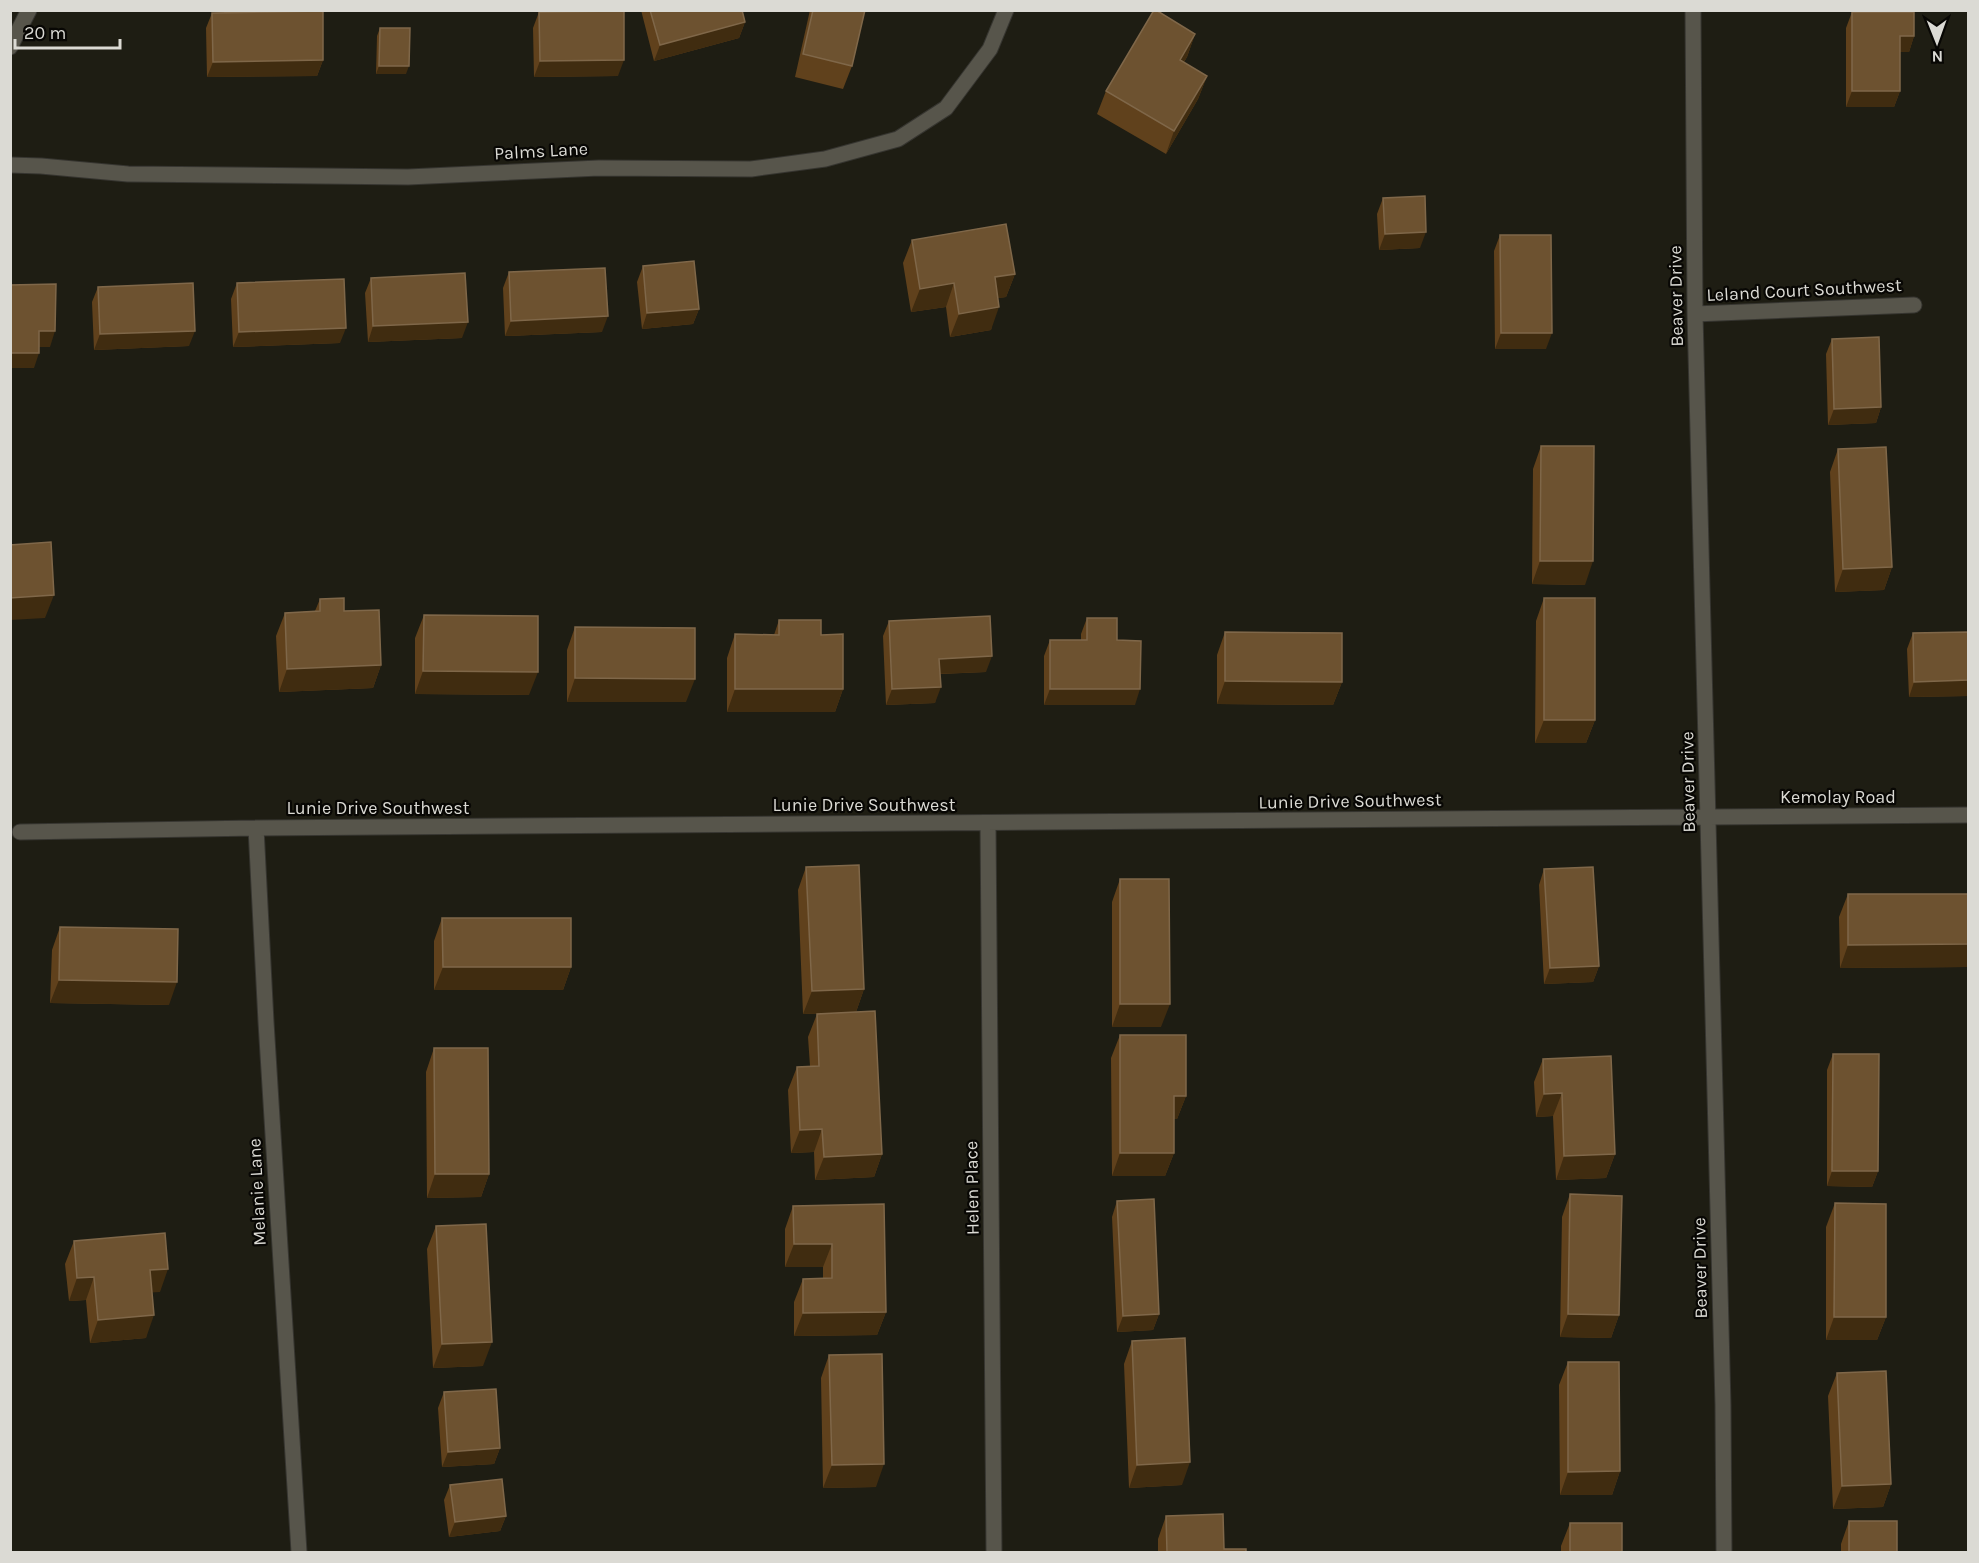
<svg xmlns="http://www.w3.org/2000/svg" width="1979" height="1563" viewBox="0 0 1979 1563" font-family="Karla,sans-serif">
<style>
.lines{fill:none;stroke-linecap:round;stroke-linejoin:round}
.minor-casing{stroke:#363530;stroke-width:17}
.minor{stroke:#57554b;stroke-width:15}
.wall{fill:#60411c}
.shaded-wall{fill:#402c10}
.building{fill:#6d5230;stroke:#7f6749;stroke-width:1.5}
.labels{text-anchor:middle;stroke-width:4.5;stroke-linejoin:round;paint-order:stroke}
.street-label{font-size:18px;fill:#dbdad4;stroke:#080704}
</style>
<rect width="100%" height="100%" fill="#1e1d13"/>
<g class="lines">
<defs>
<path id="minor" d="M1693,10L1695,314L1723,1405L1724,1552
M10,47L29,10
M10,165L41,166L128,174L408,177L599,168L751,169L825,159L898,139L946,108L990,49L1006,10
M1695,314L1914,305
M988,824L994,1552
M256,828L266,1022L299,1552
M20,832L256,828L1968,815"/>
</defs>
<!-- minor casing -->
<use href="#minor" class="minor-casing"/>
<!-- minor -->
<use href="#minor" class="minor"/>
</g>
<!-- wall -->
<path class="wall" d="M641,10H742L745,22L739,38L654,61Z
M810,10H865L852,66L843,89L795,77Z
M539,12L618,76L534,77L533,28Z
M1852,12L1914,36L1909,52H1900V91L1894,107H1846V28Z
M212,13L323,60L317,76L207,77L206,28Z
M380,28L406,74H376L377,36Z
M1195,34L1187,57L1184,62L1207,76L1198,99L1166,154L1097,114L1106,91Z
M1383,198L1420,248L1379,250L1377,214Z
M1500,235L1546,349H1495L1494,251Z
M912,240L1015,274L1006,297L998,298L991,330L950,337L946,307L911,312L903,263Z
M643,266L699,309L693,324L642,329L637,282Z
M509,272L602,332L505,336L503,288Z
M371,278L462,338L368,342L365,293Z
M237,283L340,343L233,347L231,299Z
M98,287L189,346L94,350L92,302Z
M1832,339L1881,407L1876,423L1828,425L1826,354Z
M1541,446L1585,585L1532,584L1533,469Z
M1838,449L1892,567L1884,590L1835,592L1830,472Z
M1544,598L1595,720L1586,743H1535L1536,621Z
M320,599L344,611L381,665L373,688L279,692L276,636L285,613L315,611Z
M424,615L529,695L415,694V638Z
M1087,618L1117,640L1135,705H1044V656L1050,640H1081V634Z
M779,620L821,635L843,689L835,712H727V658L735,634L774,635Z
M889,621L986,672L940,674L935,703L886,705L883,636Z
M575,627L686,702H567V650Z
M1225,632L1342,682L1333,705L1217,704V655Z
M1968,632V696L1909,697L1907,649L1913,633Z
M806,867L864,989L856,1012L803,1014L798,890Z
M1544,869L1599,966L1593,982L1544,984L1539,885Z
M1120,879L1161,1027H1112V902Z
M1848,894H1968V967L1840,968L1839,917Z
M442,918L571,967L563,990H434V941Z
M60,927L169,1005L50,1003L52,950Z
M817,1014L882,1154L874,1177L815,1180L814,1152L791,1153L788,1090L797,1067L810,1066L808,1037Z
M1120,1035L1186,1096L1177,1119H1174V1153L1165,1176H1112L1111,1058Z
M434,1048L489,1174L481,1197L427,1198L426,1072Z
M1833,1054L1878,1171L1872,1187L1827,1186V1070Z
M1543,1059L1615,1154L1606,1178L1556,1180L1553,1116L1536,1117L1534,1082Z
M1570,1194L1619,1315L1611,1338L1560,1337L1562,1217Z
M1117,1201L1159,1314L1153,1330L1117,1332L1112,1217Z
M1835,1203L1886,1317L1877,1340H1826V1227Z
M884,1204L886,1312L877,1335L794,1336V1302L803,1279H823V1267H785V1229L793,1206Z
M436,1226L483,1366L433,1368L427,1249Z
M74,1241L160,1292H152L146,1338L90,1343L86,1300L69,1301L65,1264Z
M1132,1341L1182,1485L1129,1488L1124,1364Z
M829,1355L876,1487L823,1488L821,1378Z
M1568,1362L1620,1471L1612,1495H1560L1559,1385Z
M1837,1373L1891,1484L1883,1507L1833,1509L1828,1396Z
M444,1392L500,1448L494,1464L442,1467L438,1408Z
M450,1485L506,1516L500,1531L449,1537L444,1500Z
M1166,1516L1224,1549L1246,1552H1158V1539Z
M1849,1521L1897,1552H1841V1544Z
M1570,1523L1622,1552H1561V1546Z"/>
<!-- shaded-wall -->
<path class="shaded-wall" d="M745,22L739,38L654,61L660,45Z
M1195,34L1187,57L1171,83L1180,60Z
M1900,36H1914L1909,52H1894Z
M323,60L317,76L207,77L213,62Z
M624,60L618,76L534,77L540,61Z
M379,66H409L406,74H376Z
M1207,76L1198,99L1166,154L1174,131Z
M1852,91H1900L1894,107H1846Z
M1426,232L1420,248L1379,250L1385,234Z
M1015,274L1006,297L986,300L995,277Z
M954,283L946,307L911,312L920,289Z
M999,307L991,330L950,337L959,314Z
M699,309L693,324L642,329L647,313Z
M608,316L602,332L505,336L511,321Z
M468,322L462,338L368,342L373,326Z
M346,328L340,343L233,347L239,332Z
M39,331H55L50,347H34Z
M195,331L189,346L94,350L100,334Z
M1501,333H1552L1546,349H1495Z
M10,353H39L34,368H10Z
M1881,407L1876,423L1828,425L1834,409Z
M1540,561H1593L1585,585L1532,584Z
M1892,567L1884,590L1835,592L1843,569Z
M54,595L45,618L10,620V598Z
M992,656L986,672L934,674L939,659Z
M381,665L373,688L279,692L287,669Z
M423,671L538,672L529,695L415,694Z
M575,678L695,679L686,702H567Z
M1968,680V696L1909,697L1914,682Z
M1225,681L1342,682L1333,705L1217,704Z
M941,687L935,703L886,705L892,689Z
M735,689H843L835,712H727Z
M1050,689H1140L1135,705H1044Z
M1544,720H1595L1586,743H1535Z
M1968,944V967L1840,968L1848,945Z
M1599,966L1593,982L1544,984L1550,968Z
M443,967H571L563,990H434Z
M59,980L177,982L169,1005L50,1003Z
M864,989L856,1012L803,1014L812,991Z
M1120,1004H1170L1161,1027H1112Z
M1562,1093L1553,1116L1536,1117L1544,1094Z
M1174,1096H1186L1177,1119H1165Z
M822,1129L814,1152L791,1153L800,1130Z
M1120,1153H1174L1165,1176H1112Z
M882,1154L874,1177L815,1180L824,1157Z
M1615,1154L1606,1178L1556,1180L1564,1156Z
M1832,1171H1878L1872,1187L1827,1186Z
M435,1174H489L481,1197L427,1198Z
M794,1244H832L823,1267H785Z
M168,1269L160,1292L141,1293L150,1270Z
M94,1277L86,1300L69,1301L77,1278Z
M886,1312L877,1335L794,1336L803,1313Z
M1159,1314L1153,1330L1117,1332L1123,1316Z
M1568,1314L1619,1315L1611,1338L1560,1337Z
M154,1315L146,1338L90,1343L98,1320Z
M1834,1317H1886L1877,1340H1826Z
M492,1342L483,1366L433,1368L442,1344Z
M500,1448L494,1464L442,1467L448,1452Z
M1190,1462L1182,1485L1129,1488L1137,1465Z
M884,1464L876,1487L823,1488L832,1465Z
M1620,1471L1612,1495H1560L1568,1472Z
M1891,1484L1883,1507L1833,1509L1842,1486Z
M506,1516L500,1531L449,1537L455,1522Z"/>
<!-- building -->
<path class="building" d="M650,10H742L745,22L660,45Z
M813,10H865L852,66L803,54Z
M1154,10H1156L1195,34L1180,60L1207,76L1174,131L1106,91Z
M323,11V60L213,62L212,13Z
M624,11V60L540,61L539,12Z
M1852,12H1914V36H1900V91H1852Z
M380,28H410L409,66H379Z
M1425,196L1426,232L1385,234L1383,198Z
M1006,224L1015,274L995,277L999,307L959,314L954,283L920,289L912,240Z
M1500,235H1551L1552,333H1501Z
M694,261L699,309L647,313L643,266Z
M605,268L608,316L511,321L509,272Z
M465,273L468,322L373,326L371,278Z
M344,279L346,328L239,332L237,283Z
M193,283L195,331L100,334L98,287Z
M56,284L55,331H39V353H10V285Z
M1879,337L1881,407L1834,409L1832,339Z
M1541,446H1594L1593,561H1540Z
M1886,447L1892,567L1843,569L1838,449Z
M51,542L54,595L10,598V545Z
M344,598V611L379,610L381,665L287,669L285,613L320,611V599Z
M1544,598H1595V720H1544Z
M424,615L538,616V672L423,671Z
M990,616L992,656L939,659L941,687L892,689L889,621Z
M1087,618H1117V640L1141,641L1140,689H1050V640H1087Z
M779,620H821V635L843,634V689H735V634L779,635Z
M575,627L695,628V679L575,678Z
M1225,632L1342,633V682L1225,681Z
M1968,632V680L1914,682L1913,633Z
M859,865L864,989L812,991L806,867Z
M1593,867L1599,966L1550,968L1544,869Z
M1120,879H1169L1170,1004H1120Z
M1848,894H1968V944L1848,945Z
M442,918H571V967H443Z
M60,927L178,929L177,982L59,980Z
M875,1011L882,1154L824,1157L822,1129L800,1130L797,1067L819,1066L817,1014Z
M1120,1035H1186V1096H1174V1153H1120Z
M434,1048H488L489,1174H435Z
M1833,1054H1879L1878,1171H1832Z
M1611,1056L1615,1154L1564,1156L1562,1093L1544,1094L1543,1059Z
M1570,1194L1622,1196L1619,1315L1568,1314Z
M1154,1199L1159,1314L1123,1316L1117,1201Z
M1835,1203L1886,1204V1317H1834Z
M884,1204L886,1312L803,1313V1279L832,1278V1244H794L793,1206Z
M486,1224L492,1342L442,1344L436,1226Z
M165,1233L168,1269L150,1270L154,1315L98,1320L94,1277L77,1278L74,1241Z
M1185,1338L1190,1462L1137,1465L1132,1341Z
M882,1354L884,1464L832,1465L829,1355Z
M1568,1362H1619L1620,1471L1568,1472Z
M1886,1371L1891,1484L1842,1486L1837,1373Z
M496,1389L500,1448L448,1452L444,1392Z
M502,1479L506,1516L455,1522L450,1485Z
M1223,1514L1224,1549H1246V1552H1167L1166,1516Z
M1849,1521H1897V1552H1849Z
M1570,1523H1622V1552H1570Z"/>
<g class="labels">
<!-- street labels -->
<g class="street-label">
<text transform="translate(541 151) rotate(-3)" y="6">Palms Lane</text>
<text transform="translate(1804 290) rotate(-3)" y="6">Leland Court Southwest</text>
<text transform="translate(1676 296) rotate(-91)" y="6">Beaver Drive</text>
<text transform="translate(1688 782) rotate(-91)" y="6">Beaver Drive</text>
<text x="1838" y="803">Kemolay Road</text>
<text transform="translate(1350 801) rotate(-1)" y="6">Lunie Drive Southwest</text>
<text x="864" y="811">Lunie Drive Southwest</text>
<text x="378" y="814">Lunie Drive Southwest</text>
<text transform="translate(972 1188) rotate(-91)" y="6">Helen Place</text>
<text transform="translate(257 1192) rotate(-93)" y="6">Melanie Lane</text>
<text transform="translate(1700 1268) rotate(-91)" y="6">Beaver Drive</text>
</g>
</g>
<!-- border -->
<rect width="1979" height="1563" fill="none" stroke="#dbdad4" stroke-width="24"/>
<!-- north arrow -->
<g transform="translate(1937 42) rotate(179)" stroke="#080704" stroke-width="4.5" paint-order="stroke">
<path d="M0-4.5L10 22L0 15L-10 22Z" fill="#dbdad4"/>
<text y="-9" font-size="16" font-weight="bold" text-anchor="middle" fill="#dbdad4">N</text>
</g>
<!-- scale -->
<path d="M15 39v9h105v-9" fill="none" stroke="#dbdad4" stroke-width="3"/>
<text x="24" y="39" font-size="18" fill="#dbdad4" stroke="#080704" stroke-width="4.5" paint-order="stroke">20 m</text>
</svg>
